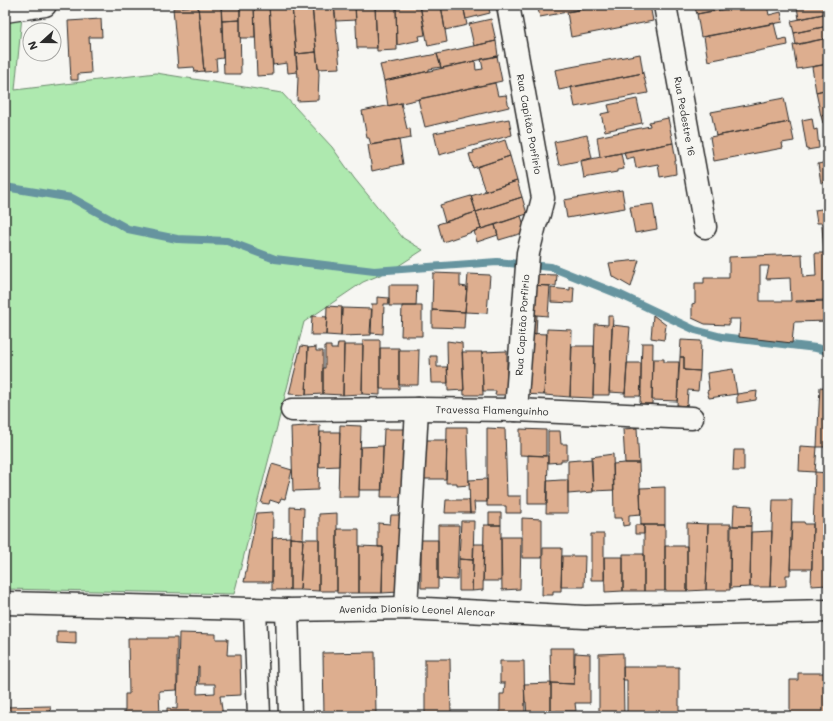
<svg xmlns="http://www.w3.org/2000/svg" width="833" height="721" viewBox="0 0 833 721" font-family="Mali,sans-serif">
<style>
.green{fill:#aee9af;stroke:#6c8a6d}
.lines{fill:none;stroke-linecap:round;stroke-linejoin:round}
.stream{stroke:#66949f;stroke-width:8}
.building{fill:#ddae8f;stroke:#2b2b2b;fill-rule:evenodd}
.minor-casing{stroke:#2b2b2b;stroke-width:25}
.tertiary-casing{stroke:#2b2b2b;stroke-width:25}
.secondary-casing{stroke:#2b2b2b;stroke-width:25}
.minor{stroke:#f6f6f2;stroke-width:22}
.tertiary{stroke:#f6f6f2;stroke-width:22}
.secondary{stroke:#f6f6f2;stroke-width:22}
.labels{text-anchor:middle;stroke-width:3.5;stroke-linejoin:round;paint-order:stroke}
.street-label{font-size:10px;fill:#2b2b2b;stroke:#f6f6f2}
</style>
<rect width="100%" height="100%" fill="#f6f6f2"/>
<filter id="ink" filterUnits="userSpaceOnUse"><feTurbulence type="fractalNoise" baseFrequency=".025" numOctaves="2"/><feDisplacementMap in="SourceGraphic" scale="8" xChannelSelector="R" yChannelSelector="G"/><feConvolveMatrix kernelMatrix="1 2 1 2 8 2 1 2 1" color-interpolation-filters="sRGB"/></filter>
<g filter="url(#ink)">
<!-- green -->
<path class="green" d="M5,5H23L15,90L156,73L282,93L332,147L354,178L403,238L423,250L392,270L363,282L304,322L234,594L5,589Z"/>
<g class="lines">
<!-- stream -->
<path class="stream" d="M5,187L72,198L128,229L177,239L227,241L275,259L374,271L497,262L551,267L621,295L695,330L722,337L816,348L828,351"/>
</g>
<!-- building -->
<path class="building" d="M207,5H221L223,58L216,59L217,71L204,72L198,6Z
M221,5H240V20L222,21Z
M240,5H254L255,38H240Z
M254,5H269L273,75L257,76Z
M269,5H292L297,72L288,73L287,63L273,65Z
M292,5H312L316,52L296,54Z
M312,5H334L340,68L318,69Z
M334,5H355L356,20L336,21Z
M355,5H375L377,48H357Z
M375,5H396L397,50L377,51Z
M396,5H420L425,35L419,36L420,40L397,45Z
M420,5H441L447,42L428,46Z
M441,5H463L467,25L445,30Z
M463,5H488L490,13L466,19Z
M537,5H605L540,17Z
M605,5H650L653,21L571,37L567,12Z
M694,5H738L697,14Z
M750,5H767L769,15L781,12L783,22L701,37L697,14Z
M807,5H828V13L799,19L797,7Z
M198,6L204,71L195,72L194,67L178,68L173,8Z
M828,13V26L794,33L791,21Z
M101,19L102,37H89L91,73L78,74V80H71L68,21Z
M491,19L496,41L474,46L469,24Z
M240,20L241,74H224L222,21Z
M774,23L778,40L787,38L788,45L708,61L704,37Z
M828,26V38L796,45L794,33Z
M828,38V64L797,69L793,45Z
M496,41L498,56L441,68L437,54Z
M316,52L319,74L318,100L297,101L298,78L296,54Z
M437,54L441,67L429,69V71L384,81L380,65Z
M640,54L643,73L559,90L555,70Z
M497,56L502,81L388,106L384,81L475,61L476,70L483,69L481,59Z
M828,64V89L816,92L812,67Z
M643,73L648,93L575,107L571,87Z
M495,83L498,96L506,95L509,107L425,127L418,99Z
M828,89V114L821,116L816,92Z
M784,98L789,122L716,136L711,112Z
M637,99L642,123L605,131L601,114L610,112L608,105Z
M401,103L407,129L410,128L411,138L371,145L369,138H367L362,111Z
M828,114V122L823,123L821,116Z
M668,118L673,143L600,157L597,137L650,126L649,122Z
M812,118L814,130L817,129L819,148L807,150L802,120Z
M509,119L512,135L439,155L434,133Z
M790,122L794,141L782,143L783,148L714,161L710,137Z
M587,135L592,158L559,165L554,142Z
M399,140L403,164L372,171L368,145Z
M505,140L510,156L473,168L469,154L474,153L473,151Z
M673,143L676,161H675L676,174L660,177L658,164L636,168L634,157L626,159L624,152Z
M828,146V162H827L824,147Z
M621,153L624,169L617,170V172L584,178L581,161Z
M510,156L517,181L485,191L477,167Z
M827,162L828,182L821,183L818,164Z
M517,181L522,197L476,212L471,196Z
M622,190L625,208L567,218L564,200Z
M471,196L476,212L445,222L440,205Z
M522,197L527,214L481,229L476,212Z
M653,204L657,229L635,233L630,207Z
M828,208V223H817L815,210Z
M476,212L481,229L443,242L438,224Z
M521,216L526,232L499,240L495,225Z
M495,225L498,235L477,242L474,231Z
M822,226H828V300L796,301V302L828,301V321L794,322L792,343L739,337L740,319H729V325L705,324L692,318V304L695,303V283H704V278H729V257L802,254L803,277L816,276L815,253H824ZM760,266H769L766,279L790,278L791,301H760Z
M639,260L631,287L612,276L609,263Z
M433,273L460,274V286L467,287L465,312L432,310Z
M468,274L490,275L487,313L465,312Z
M527,274L557,275L556,286L527,285Z
M389,285H417L416,306H389Z
M527,285L550,286L548,316L525,314Z
M570,287H574L573,303L551,302V288L570,290Z
M377,297L389,298V304H384L383,334L370,333L372,304H377Z
M327,306L342,307L341,336L326,335Z
M402,306H422V336H401Z
M342,308L372,309L371,335L341,336Z
M432,310L465,312L464,328L432,327Z
M525,314L537,315L536,334L524,333Z
M653,315L666,325L664,340L651,338Z
M312,316L327,317L326,335H311Z
M608,316H613L609,395H593L595,324L608,325Z
M612,325L630,327L625,393L609,392Z
M547,329L572,330L570,397L544,395Z
M524,333L547,334L544,395L520,394Z
M363,340H380V395L362,394Z
M681,340L701,341L700,371L684,370V357H680Z
M447,341L462,343L464,390L448,391Z
M338,343H344L343,395L323,394V368H325V346H331V349H337Z
M642,343H653L652,404H640Z
M344,345H363L362,394L343,395Z
M301,346L308,347L306,395L289,394Z
M572,346H594L593,398L570,397Z
M316,347V351H323V394L306,395L308,348Z
M380,348H399V389H380Z
M399,350H419L418,385H399Z
M507,351V395H495L496,391H483L482,352Z
M462,352H482L483,395H464Z
M430,356H437V367H447L448,383H431Z
M680,357H684V370L700,371L698,391L688,390L687,406L677,405Z
M653,359H664V362H679L677,401L652,400Z
M627,363H641V396H625Z
M733,369L737,394L709,398L707,391L709,390L707,373Z
M820,387L828,388V447H817Z
M757,391L756,400L737,403V394Z
M320,425L318,490L293,491L291,427Z
M340,425L361,426L359,497H338Z
M447,427H467L469,485L457,486V483H446Z
M487,428L505,429L507,496H521V513H506V506H487Z
M637,428L639,463H625L623,429Z
M384,429H405L402,497H381Z
M520,429L546,430V456L520,455Z
M548,431H560L561,444H567V460H561V462L548,463Z
M320,432H340L339,466L319,467Z
M426,440H447L446,479H422Z
M383,446L382,490H359L360,447Z
M800,446L817,447L815,472L799,471Z
M734,450H744V471H733Z
M613,454L614,490L593,491L591,457Z
M528,455L548,456L547,504H528Z
M592,459L593,492L568,494V461Z
M625,463H639L641,514L629,515V525L623,526L622,518H614L613,464Z
M272,464L292,470L285,499L281,498L279,503L270,500L269,504L261,503Z
M815,472L828,473V585L811,586Z
M487,479V502H474L475,513H470L469,480Z
M561,480H568V513H546L547,481Z
M665,487V525H641L640,488Z
M446,500H469L470,513H445Z
M773,500H792L790,575H786V586L770,587Z
M734,505L752,506L751,526H733Z
M290,507L304,508L303,539L290,538Z
M273,512L272,582H244L257,513Z
M337,513V591H319V514Z
M489,513H501V525H489Z
M391,515H402L399,592L382,593L383,547H378V523L390,524Z
M522,518L542,519V558H522Z
M461,521H474L473,560L459,559Z
M792,522H804L805,524H813L812,569H790Z
M687,523L708,524L706,590L687,591Z
M708,524H731L730,590H706Z
M438,525H459L457,580L438,579Z
M484,525H501V581H483Z
M635,525H644V534H635Z
M644,525H665V591H644Z
M730,526H751L750,587L730,588Z
M337,529H359V593H337Z
M772,531L770,587H750L751,532Z
M591,534H604V580H591Z
M290,537V590H272V538Z
M501,537H521L520,589L502,590Z
M290,538L303,539L300,590H290Z
M303,539H319V591L300,590Z
M421,540H438V588H421Z
M474,544H484L483,590L472,591Z
M359,546L383,547L382,593H359Z
M665,546H687V591H665Z
M543,548H562L561,591H553V595H542Z
M623,554H644V591H623Z
M562,556H585L584,587H561Z
M604,557H623V591L605,592Z
M459,559L473,560L472,591H459Z
M57,631H76V644L57,643Z
M179,633L216,634V639H228L227,655H240L241,695L220,696L223,716H167V708L177,709ZM198,667H199V684H215V693L197,694Z
M128,638H177V690L159,691L160,716H151V713H125V694H129Z
M550,648H574V684L551,683Z
M375,652L376,716H324L323,653Z
M575,653L590,654V703H575L576,711H556V715H551V683L574,684Z
M623,653L624,716H599V654Z
M425,659H450L451,716H425Z
M500,661H524L525,716H500V694H504L505,683H500Z
M623,667H679V716H627V680H623Z
M798,673H827L828,716H790V680H798Z
M551,683V716H527L526,702H525L524,684Z
M50,706L51,716H5V707Z"/>
<g class="lines">
<defs>
<g id="minor">
<path id="s1" d="M508,5L543,198L539,214L535,225L528,253L516,410"/>
<path id="s2" d="M665,5L705,227"/>
<path d="M5,11L45,5"/>
<path id="s3" d="M292,410L417,409L516,410L692,418"/>
<path d="M406,608L417,409"/>
</g>
<g id="tertiary">
<path id="s4" d="M287,610L406,608L585,617L828,611"/>
</g>
<path id="secondary" d="M5,603L287,610L290,716
M255,609L259,716"/>
</defs>
<!-- minor casing -->
<use href="#minor" class="minor-casing"/>
<!-- tertiary casing -->
<use href="#tertiary" class="tertiary-casing"/>
<!-- secondary casing -->
<use href="#secondary" class="secondary-casing"/>
<!-- minor -->
<use href="#minor" class="minor"/>
<!-- tertiary -->
<use href="#tertiary" class="tertiary"/>
<!-- secondary -->
<use href="#secondary" class="secondary"/>
</g>
</g>
<g class="labels">
<!-- street labels -->
<g class="street-label">
<text dy="4" stroke="none"><textPath href="#s2" startOffset="113">Rua Pedestre 16</textPath></text>
<text dy="4" stroke="none"><textPath href="#s1" startOffset="121">Rua Capitão Porfírio</textPath></text>
<text transform="translate(522 325) rotate(-86)" y="4">Rua Capitão Porfirio</text>
<text dy="4" stroke="none"><textPath href="#s3" startOffset="200">Travessa Flamenguinho</textPath></text>
<text dy="4" stroke="none"><textPath href="#s4" startOffset="130">Avenida Dionísio Leonel Alencar</textPath></text>
</g>
</g>
<!-- margin -->
<rect width="833" height="721" fill="none" stroke="#f6f6f2" stroke-width="20"/>
<rect x="10" y="10" width="813" height="701" fill="none" stroke="#2b2b2b" stroke-width="1.5" filter="url(#ink)"/>
<!-- north arrow -->
<g transform="translate(42 42) rotate(249)"><circle r="19" fill="#f6f6f2" stroke="#a5a5a2"/>
<path d="M0-3L7 15L0 10L-7 15Z" fill="#2b2b2b"/>
<text y="-6" font-size="11" font-weight="bold" text-anchor="middle" fill="#2b2b2b">N</text>
</g>
</svg>
